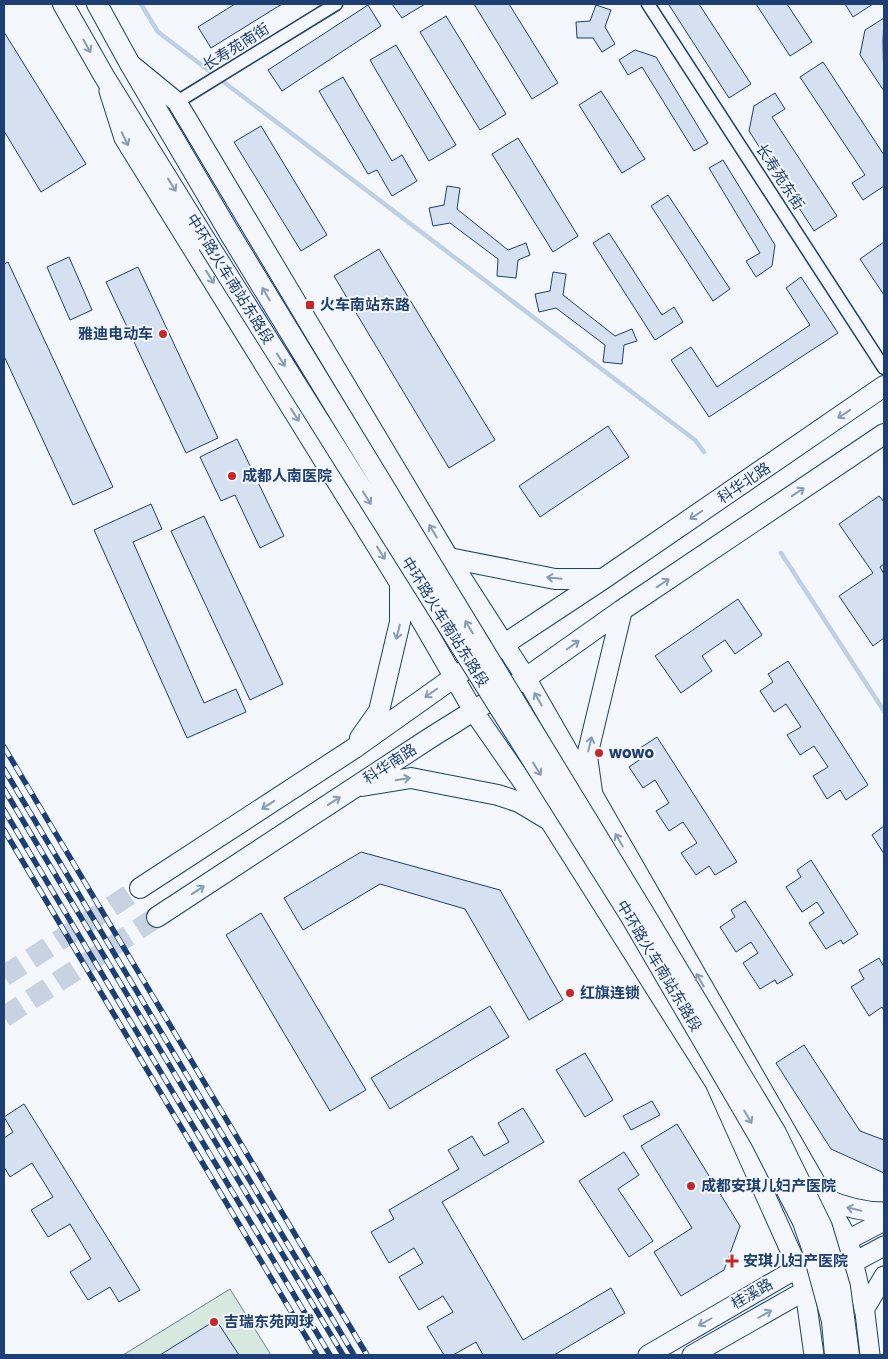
<svg xmlns="http://www.w3.org/2000/svg" width="888" height="1359" viewBox="0 0 888 1359" font-family="Poppins,'Noto Sans SC',sans-serif">
<style>
.green{fill:#d7e8df;stroke:#687fa3}
.lines{fill:none;stroke-linecap:round;stroke-linejoin:round}
.stream{stroke:#bed0e5;stroke-width:4.5}
.building{fill:#d5e0f0;stroke:#1d3f73}
.trunk-tunnel{stroke:#c9d2e0;stroke-width:21;stroke-dasharray:21 11;stroke-linecap:butt}
.minor-casing{stroke:#1d3f73;stroke-width:15}
.secondary-casing{stroke:#1d3f73;stroke-width:21}
.primary-casing{stroke:#1d3f73;stroke-width:22}
.minor{stroke:#f4f7fb;stroke-width:12}
.secondary{stroke:#f4f7fb;stroke-width:19}
.primary{stroke:#f4f7fb;stroke-width:20}
.rail-casing{stroke:#1d3f73;stroke-width:5.5}
.rail{stroke:#f4f7fb;stroke-width:4;stroke-dasharray:11;stroke-linecap:butt}
.primary-bridge-casing{stroke:#1d3f73;stroke-width:22;stroke-linecap:butt}
.primary-bridge{stroke:#f4f7fb;stroke-width:20}
.oneway{stroke:#889bb7}
.poi-dot{fill:#c62828;stroke:#f4f7fb;stroke-width:2}
.labels{text-anchor:middle;stroke-width:4;stroke-linejoin:round;paint-order:stroke}
.street-label{font-size:15px;fill:#1d3f73;stroke:#f4f7fb}
.poi-label{font-size:15px;font-weight:bold;fill:#1d3f73;stroke:#f4f7fb;text-anchor:start}
</style>
<rect width="100%" height="100%" fill="#f4f7fb"/>
<!-- green -->
<path class="green" d="M230,1289L271,1355H123Z"/>
<g class="lines">
<!-- stream -->
<path class="stream" d="M141,4L158,32L695,440L704,452
M781,553L884,711"/>
</g>
<!-- building -->
<path class="building" d="M235,4H282L211,48L198,27Z
M392,4H425L402,18Z
M474,4H509L558,83L532,99Z
M672,4H699L751,84L729,98L669,5Z
M756,4H787L812,42L790,56Z
M845,4H873L853,17Z
M368,5L381,26L282,91L268,70Z
M596,5L611,10L605,27L615,44L602,52L593,38H577L576,22L590,21Z
M446,16L506,114L480,130L420,32Z
M884,18L883,41L884,91L860,55L865,30Z
M4,32L86,164L41,192L4,131Z
M396,45L456,145L429,161L370,60Z
M635,50L656,57L708,143L694,151L642,67L628,75L619,60Z
M823,62L884,155V186L863,200L852,183L865,175L800,77Z
M343,77L392,161L402,155L417,181L392,196L377,170L368,174L319,91Z
M601,91L645,159L622,173L579,105Z
M775,93L785,109L772,117L837,216L814,231L749,131L754,106Z
M261,126L327,235L301,251L234,142Z
M518,138L578,236L553,252L492,154Z
M723,160L775,245L772,266L756,277L746,261L760,253L709,168Z
M447,186L460,188L457,209L508,250L526,243L530,255L518,260L516,278L497,276L498,259L450,223L433,226L429,208L444,205Z
M668,195L730,289L713,301L651,206Z
M609,233L662,315L674,307L683,322L655,340L593,243Z
M884,242V295L860,259Z
M379,249L495,440L449,468L334,276Z
M69,257L92,310L70,320L47,267Z
M8,262L113,487L73,505L4,356V264Z
M138,267L218,438L186,453L106,282Z
M553,272L566,274L563,295L615,336L632,329L637,341L624,345L622,364L603,362L605,345L556,308L539,312L535,294L550,291Z
M801,277L838,333L709,417L671,360L691,347L717,387L810,325L786,288Z
M608,426L629,457L540,517L519,486Z
M237,439L284,536L260,548L235,495L221,501L200,457Z
M879,496L884,502V564L880,567L884,574V638L873,646L839,596L873,573L839,524Z
M151,504L162,529L133,542L204,703L236,689L246,712L187,738L94,530Z
M204,516L283,684L250,700L171,531Z
M738,599L762,635L735,654L725,640L702,656L712,671L681,693L655,656Z
M788,661L868,785L846,800L840,790L827,799L813,776L828,767L814,746L800,755L787,735L801,727L786,704L774,712L760,691L773,682L768,674Z
M657,737L737,862L715,875L709,866L696,875L681,853L697,843L683,822L669,831L656,811L669,803L655,780L643,788L629,767L642,758L637,750Z
M884,826V854L872,835Z
M361,852L500,890L563,1000L529,1020L465,909L380,884L303,930L284,898Z
M811,860L858,934L843,944L841,940L826,949L809,923L824,913L817,902L802,912L786,887L801,877L797,870Z
M745,901L793,975L777,984L775,980L760,989L743,963L758,953L751,942L736,952L720,927L735,917L731,910Z
M261,913L366,1090L330,1111L226,935Z
M879,958L884,967V1011L882,1007L869,1016L851,987L864,979L859,970Z
M490,1006L509,1037L390,1109L371,1078Z
M804,1045L860,1131L884,1140V1173L831,1149L776,1063Z
M585,1053L613,1100L585,1117L556,1070Z
M652,1101L660,1115L631,1130L623,1116Z
M24,1104L140,1290L119,1302L110,1287L88,1300L70,1272L91,1259L70,1224L48,1237L31,1210L53,1197L32,1163L10,1177L4,1167V1138L13,1132L4,1117Z
M523,1108L544,1142L442,1202L523,1340L611,1288L625,1313L554,1355H483L476,1342L453,1355H444L427,1327L453,1312L443,1296L419,1310L399,1277L423,1263L414,1248L389,1263L371,1232L394,1219L389,1210L459,1169L448,1150L472,1136L484,1156L509,1142L498,1123Z
M677,1124L740,1226L724,1270L681,1296L654,1252L692,1228L641,1146Z
M624,1152L639,1175L618,1189L653,1241L629,1257L579,1181Z
M216,1320L239,1355H160Z"/>
<g class="lines">
<!-- trunk-tunnel -->
<path class="trunk-tunnel" d="M4,976L140,888
M4,1017L157,917"/>
<defs>
<path id="minor" d="M648,4L884,368
M177,102L336,4"/>
<path id="secondary" d="M133,66L177,102L449,558L526,678L848,1239L865,1313L870,1355
M109,91L124,138L400,584L474,712L549,820L715,1083L798,1268L805,1291L814,1355
M824,1198C844,1207 863,1212 884,1212
M836,1246L884,1221
M843,1268L884,1246
M864,1310L884,1276
M648,1355L808,1262
M692,1355L813,1286"/>
<path id="primary" d="M63,4L104,76L208,244
M97,4L130,64L230,234
M449,558L555,579H603
M360,738L379,711L400,622V584
M362,786L411,778L498,795L519,802L549,820
M592,792L587,756L622,610
M140,888L353,749L453,678L603,579L884,386
M157,917L430,738L526,678L622,610L884,434"/>
</defs>
<!-- minor casing -->
<use href="#minor" class="minor-casing"/>
<!-- secondary casing -->
<use href="#secondary" class="secondary-casing"/>
<!-- primary casing -->
<use href="#primary" class="primary-casing"/>
<!-- minor -->
<use href="#minor" class="minor"/>
<!-- secondary -->
<use href="#secondary" class="secondary"/>
<!-- primary -->
<use href="#primary" class="primary"/>
<defs>
<path id="rail" d="M4,747L367,1355
M4,769L354,1355
M4,789L343,1355
M4,810L330,1355
M4,830L317,1355"/>
</defs>
<!-- rail casing -->
<use href="#rail" class="rail-casing"/>
<!-- rail -->
<use href="#rail" class="rail"/>
<defs>
<path id="primary-bridge" d="M230,234L642,910L776,1133L822,1227L840,1287L849,1355
M208,244L631,917L761,1140L803,1222L812,1248L832,1321L835,1355"/>
</defs>
<!-- primary-bridge casing -->
<use href="#primary-bridge" class="primary-bridge-casing"/>
<!-- primary-bridge -->
<use href="#primary-bridge" class="primary-bridge"/>
</g>
<!-- one-way arrows -->
<defs><path id="oneway-shaft" d="M-6 0H5M1.5-3L5.5 0L1.5 3" fill="none" stroke-width="1.6" stroke-linecap="round" stroke-linejoin="round" transform="scale(1.25)"/></defs>
<g class="oneway">
<use href="#oneway-shaft" transform="translate(87 46) rotate(61)"/>
<use href="#oneway-shaft" transform="translate(125 139) rotate(64)"/>
<use href="#oneway-shaft" transform="translate(172 185) rotate(58)"/>
<use href="#oneway-shaft" transform="translate(210 277) rotate(58)"/>
<use href="#oneway-shaft" transform="translate(266 294) rotate(-121)"/>
<use href="#oneway-shaft" transform="translate(281 360) rotate(58)"/>
<use href="#oneway-shaft" transform="translate(844 414) rotate(146)"/>
<use href="#oneway-shaft" transform="translate(295 415) rotate(58)"/>
<use href="#oneway-shaft" transform="translate(798 492) rotate(-34)"/>
<use href="#oneway-shaft" transform="translate(367 498) rotate(58)"/>
<use href="#oneway-shaft" transform="translate(696 515) rotate(146)"/>
<use href="#oneway-shaft" transform="translate(433 531) rotate(-121)"/>
<use href="#oneway-shaft" transform="translate(381 553) rotate(58)"/>
<use href="#oneway-shaft" transform="translate(554 578) rotate(-174)"/>
<use href="#oneway-shaft" transform="translate(663 583) rotate(-34)"/>
<use href="#oneway-shaft" transform="translate(469 627) rotate(-121)"/>
<use href="#oneway-shaft" transform="translate(398 632) rotate(104)"/>
<use href="#oneway-shaft" transform="translate(573 645) rotate(-35)"/>
<use href="#oneway-shaft" transform="translate(431 693) rotate(145)"/>
<use href="#oneway-shaft" transform="translate(538 699) rotate(-120)"/>
<use href="#oneway-shaft" transform="translate(590 744) rotate(-76)"/>
<use href="#oneway-shaft" transform="translate(537 769) rotate(58)"/>
<use href="#oneway-shaft" transform="translate(403 779) rotate(-9)"/>
<use href="#oneway-shaft" transform="translate(334 801) rotate(-33)"/>
<use href="#oneway-shaft" transform="translate(268 805) rotate(147)"/>
<use href="#oneway-shaft" transform="translate(619 840) rotate(-120)"/>
<use href="#oneway-shaft" transform="translate(198 890) rotate(-33)"/>
<use href="#oneway-shaft" transform="translate(700 980) rotate(-120)"/>
<use href="#oneway-shaft" transform="translate(748 1117) rotate(60)"/>
<use href="#oneway-shaft" transform="translate(854 1209) rotate(-167)"/>
<use href="#oneway-shaft" transform="translate(765 1314) rotate(-30)"/>
<use href="#oneway-shaft" transform="translate(705 1322) rotate(150)"/>
</g>
<!-- markers -->
<g class="poi-dot">
<rect x="305" y="300" width="10" height="10" rx="2.5"/>
<circle cx="163" cy="334" r="5"/>
<circle cx="232" cy="476" r="5"/>
<circle cx="599" cy="753" r="5"/>
<circle cx="570" cy="993" r="5"/>
<circle cx="691" cy="1186" r="5"/>
<path d="M729.5 1253.5h5v5h5v5h-5v5h-5v-5h-5v-5h5z"/>
<circle cx="214" cy="1322" r="5"/>
</g>
<g class="labels">
<!-- street labels -->
<g class="street-label">
<text transform="translate(236 47) rotate(-32)" y="5">长寿苑南街</text>
<text transform="translate(780 177) rotate(57)" y="5">长寿苑东街</text>
<text transform="translate(230 279) rotate(58)" y="5">中环路火车南站东路段</text>
<text transform="translate(744 483) rotate(-34)" y="5">科华北路</text>
<text transform="translate(445 622) rotate(58)" y="5">中环路火车南站东路段</text>
<text transform="translate(390 764) rotate(-33)" y="5">科华南路</text>
<text transform="translate(659 966) rotate(59)" y="5">中环路火车南站东路段</text>
<text transform="translate(752 1294) rotate(-30)" y="5">桂溪路</text>
</g>
<!-- poi labels -->
<g class="poi-label">
<text x="320" y="310">火车南站东路</text>
<text x="153" y="339" text-anchor="end">雅迪电动车</text>
<text x="242" y="481">成都人南医院</text>
<text x="609" y="758">wowo</text>
<text x="580" y="998">红旗连锁</text>
<text x="701" y="1191">成都安琪儿妇产医院</text>
<text x="743" y="1266">安琪儿妇产医院</text>
<text x="224" y="1327">吉瑞东苑网球</text>
</g>
</g>
<!-- border -->
<rect width="888" height="1359" fill="none" stroke="#1d3f73" stroke-width="10"/>
</svg>
